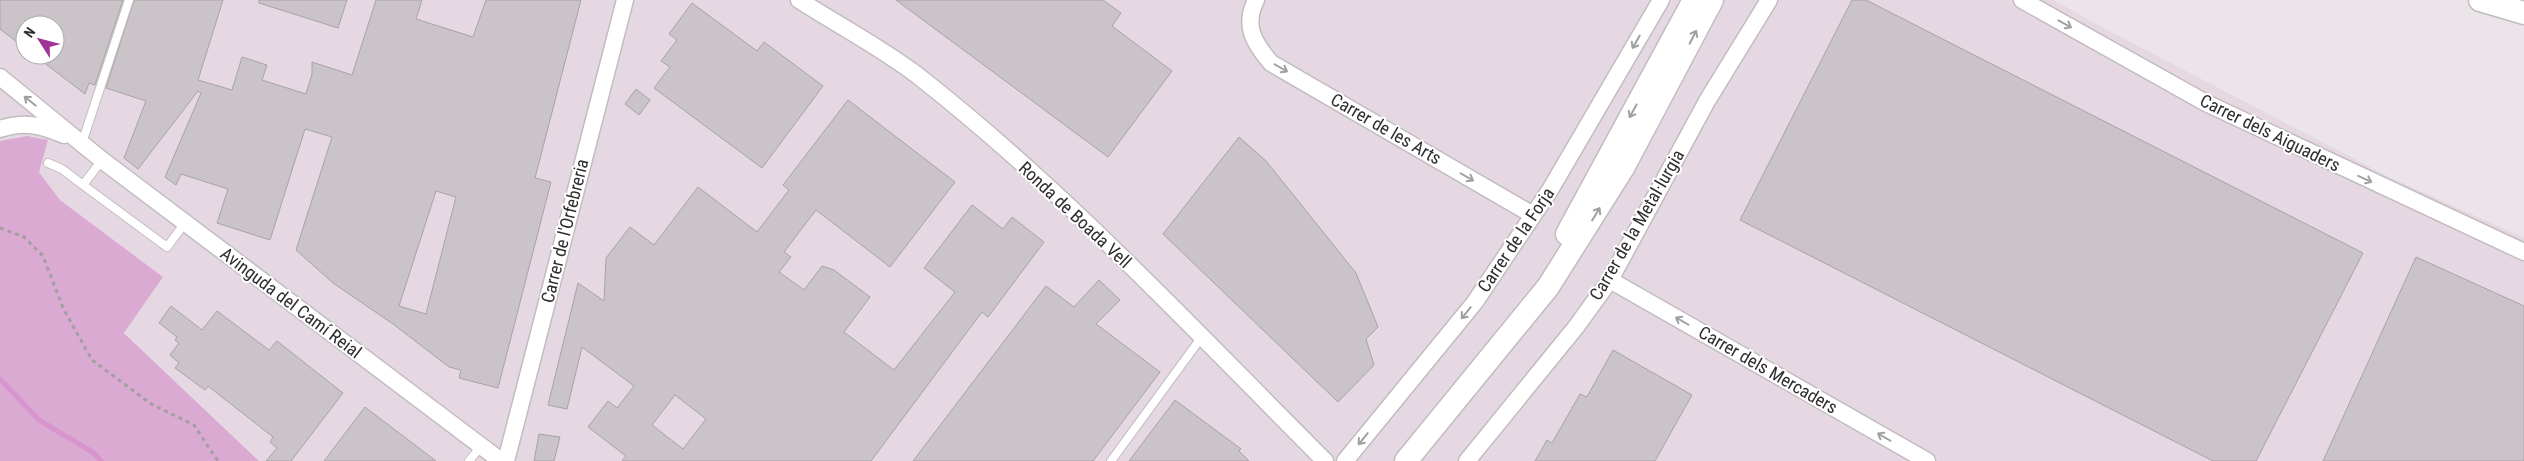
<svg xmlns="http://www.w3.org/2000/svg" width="2524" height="461" viewBox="0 0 2524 461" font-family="'Roboto Condensed',sans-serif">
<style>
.built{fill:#e5d8e3;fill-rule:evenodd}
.green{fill:#dbaad3}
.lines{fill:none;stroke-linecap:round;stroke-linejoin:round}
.stream{stroke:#d895cd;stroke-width:5}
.building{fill:#cac3c8;stroke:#a8a2a7;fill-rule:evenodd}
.lane-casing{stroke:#c2bcc1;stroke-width:10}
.street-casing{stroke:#c2bcc1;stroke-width:19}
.secondary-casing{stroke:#c2bcc1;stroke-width:25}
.path{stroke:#a39ea1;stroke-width:3;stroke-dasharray:4 4;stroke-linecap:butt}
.lane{stroke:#fff;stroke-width:8}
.street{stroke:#fff;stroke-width:16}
.secondary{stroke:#fff;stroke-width:22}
.oneway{stroke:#a1a0a1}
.labels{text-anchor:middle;stroke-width:4;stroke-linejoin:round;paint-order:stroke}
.street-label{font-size:18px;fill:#2f2d2f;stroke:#fff}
</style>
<rect width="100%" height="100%" fill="#ebe4e9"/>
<!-- built -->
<path class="built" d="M0,0H2054L2094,23L2387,176L2524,238V461H259L124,332L163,277L60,200L39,172L0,141ZM25,25H55V55H25Z"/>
<!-- green -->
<path class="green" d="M27,136L48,140L39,172L60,200L163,277L124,333L259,461H0V141Z"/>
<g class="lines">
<!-- stream -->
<path class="stream" d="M0,379L39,420L94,453L101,461"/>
</g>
<!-- building -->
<path class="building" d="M0,0H123L95,85L89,83L85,94L34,55H55V25H25V48L0,29Z
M134,0H223L198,80L232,90L242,57L267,65L262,80L306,94L312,74V62L352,75L376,0H422L416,19L473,37L486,0H581L535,178L551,182L498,388L459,378L461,370L449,367L393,324L333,283L296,250L332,137L305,129L270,240L217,223L228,189L181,174L176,185L165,177L201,93L198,91L138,169L124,158L146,101L106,88ZM436,191L456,197L426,314L399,306Z
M259,0H347L338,28L259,3Z
M896,0H1103L1121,13L1112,26L1172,71L1108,157Z
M1852,0H1866L2363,253L2256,461H2213L1740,220Z
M692,3L757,51L764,42L823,86L762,168L654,88L670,67L661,61L677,40L669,34Z
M636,89L650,100L639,115L625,104Z
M848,100L955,182L890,267L816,210L784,252L791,257L779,272L804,290L822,266L834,270L870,297L844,332L894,370L955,292L924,268L972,205L1003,229L1012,217L1044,242L988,317L982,312L871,461H622L626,456L588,427L608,401L617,408L634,386L582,347L567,409L548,405L578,283L604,301L606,258L630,227L654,245L698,187L757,232L789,190L783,185ZM675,395L706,419L683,449L652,425Z
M1239,137L1266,161L1356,273L1378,327L1366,339L1374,365L1338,402L1163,234Z
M2416,257L2524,306V461H2323Z
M1099,280L1120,300L1096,324L1160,372L1093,461H913L1046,286L1074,307Z
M171,306L202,330L217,311L269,350L277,341L343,393L291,461H266L277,448L270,442L273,437L208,386L205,390L175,368L179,363L170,355L179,343L175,340L177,337L159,323Z
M1613,350L1692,395L1655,461H1535L1547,440L1552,443L1580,394L1587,397Z
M1175,400L1241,449L1239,451L1249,461H1129Z
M365,407L436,461H324Z
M539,434L560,437L554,461H534Z"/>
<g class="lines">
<defs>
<path id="lane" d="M82,143L129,0
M102,160L83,185L167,247L185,223
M48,163L62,169L83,185
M469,461L481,446
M1111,461L1201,338"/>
<path id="street" d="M799,0C838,25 880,47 917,75C1064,190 1193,329 1325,461
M1256,0C1243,26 1254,43 1271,63L1533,215
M2022,0L2206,103L2524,252
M0,77L102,160L501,461
M0,129C24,121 41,125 64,135
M1610,280L1927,461
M506,461L625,0
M1345,461L1475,302L1550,190L1661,0
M1467,461L1576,327L1610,280L1707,101L1769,0"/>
<path id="secondary" d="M2480,0L2524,13
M1567,234L1694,0
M1406,461L1548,287L1623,168L1712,0"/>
</defs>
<!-- lane casing -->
<use href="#lane" class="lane-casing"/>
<!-- street casing -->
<use href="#street" class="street-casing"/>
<!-- secondary casing -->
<use href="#secondary" class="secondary-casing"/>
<!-- path -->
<path class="path" d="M0,228L24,237L43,256L63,308L92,360L151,404L194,425L218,461"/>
<!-- lane -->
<use href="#lane" class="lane"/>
<!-- street -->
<use href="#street" class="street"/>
<!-- secondary -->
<use href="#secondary" class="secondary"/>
</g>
<!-- one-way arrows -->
<defs><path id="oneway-shaft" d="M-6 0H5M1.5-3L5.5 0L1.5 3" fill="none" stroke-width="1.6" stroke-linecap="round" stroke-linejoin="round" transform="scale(1.25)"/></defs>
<g class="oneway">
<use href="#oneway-shaft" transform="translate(2065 24) rotate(29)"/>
<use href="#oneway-shaft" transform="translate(1693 37) rotate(-63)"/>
<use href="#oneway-shaft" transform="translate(1636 42) rotate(120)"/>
<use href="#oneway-shaft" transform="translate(1281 68) rotate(30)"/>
<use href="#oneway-shaft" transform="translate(30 101) rotate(-141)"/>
<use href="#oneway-shaft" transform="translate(1633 111) rotate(119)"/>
<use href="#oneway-shaft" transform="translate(1467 177) rotate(30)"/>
<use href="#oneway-shaft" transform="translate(2365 179) rotate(25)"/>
<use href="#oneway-shaft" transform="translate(1596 214) rotate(-59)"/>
<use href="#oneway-shaft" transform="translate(1466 313) rotate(129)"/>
<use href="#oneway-shaft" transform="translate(1682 321) rotate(-150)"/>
<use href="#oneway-shaft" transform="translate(1884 437) rotate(-150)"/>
<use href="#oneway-shaft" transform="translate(1363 439) rotate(129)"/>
</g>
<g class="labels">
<!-- street labels -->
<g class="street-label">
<text transform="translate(1386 129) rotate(30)" y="6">Carrer de les Arts</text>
<text transform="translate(2270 133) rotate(26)" y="6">Carrer dels Aiguaders</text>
<text transform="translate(1075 215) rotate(43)" y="6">Ronda de Boada Vell</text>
<text transform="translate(1637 225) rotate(-60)" y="6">Carrer de la Metal·lurgia</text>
<text transform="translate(565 231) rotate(-76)" y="6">Carrer de l'Orfebreria</text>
<text transform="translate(1516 240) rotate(-56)" y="6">Carrer de la Forja</text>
<text transform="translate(291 303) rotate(37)" y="6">Avinguda del Camí Reial</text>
<text transform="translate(1768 370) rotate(30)" y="6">Carrer dels Mercaders</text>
</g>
</g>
<!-- north arrow -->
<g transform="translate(40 40) rotate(306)"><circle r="24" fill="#ffffff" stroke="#acabac"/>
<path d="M0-4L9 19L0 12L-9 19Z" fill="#a03494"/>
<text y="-8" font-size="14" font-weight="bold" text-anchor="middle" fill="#2f2d2f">N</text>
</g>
</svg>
